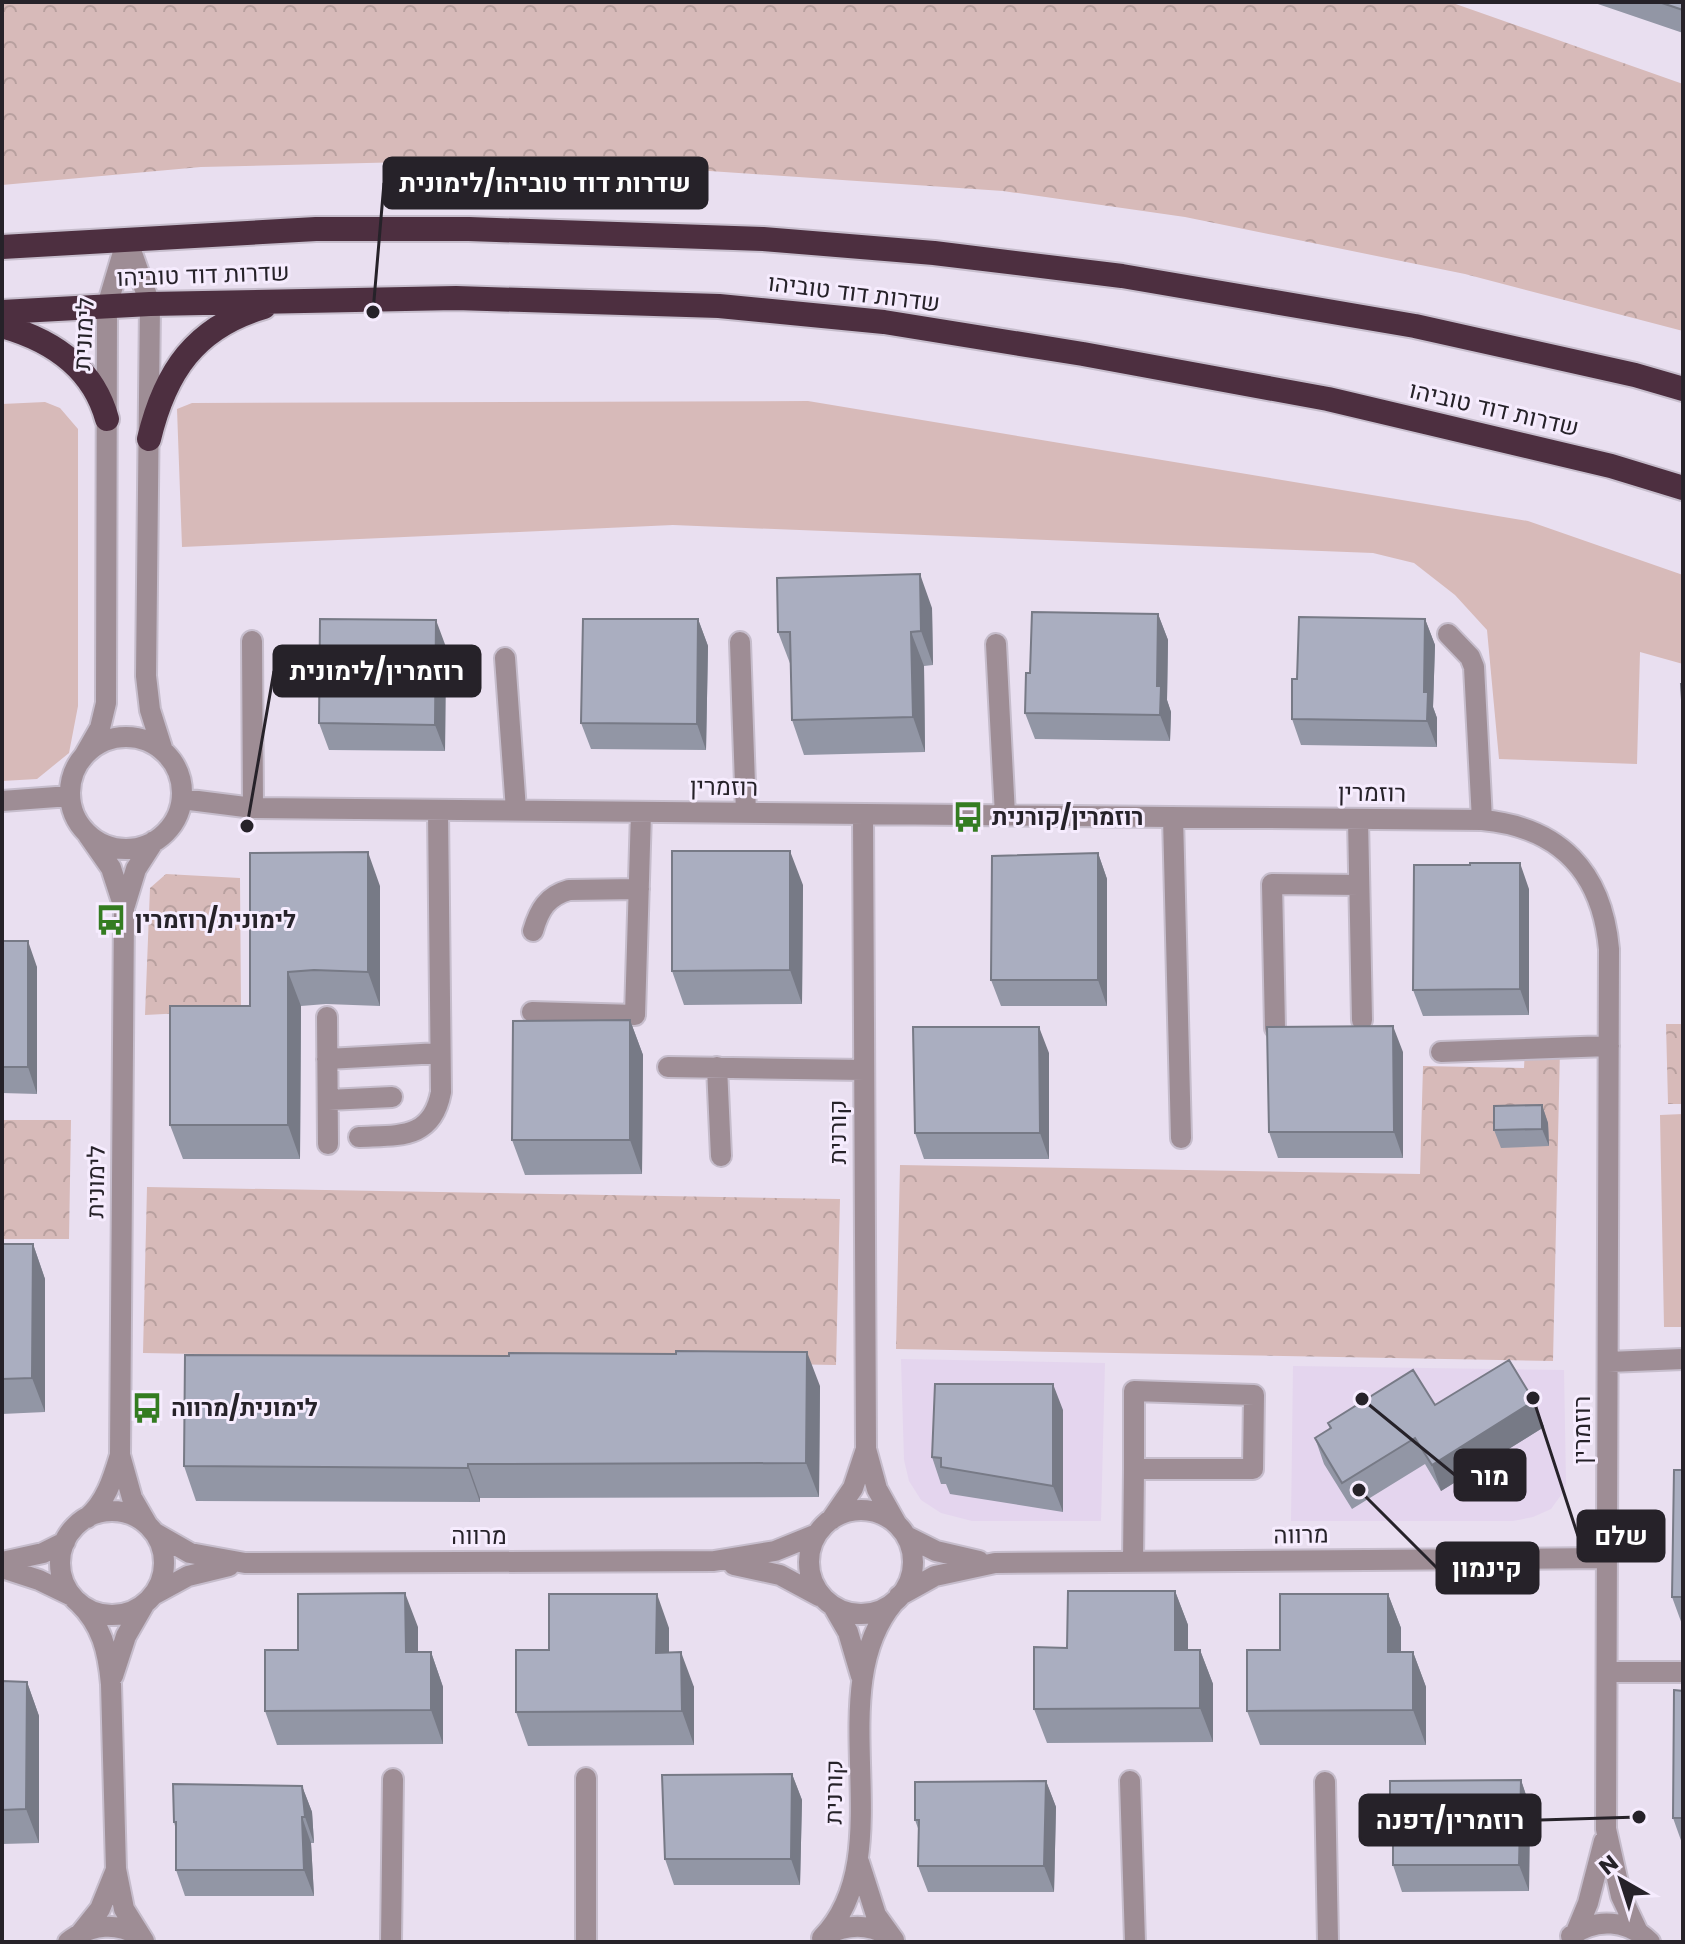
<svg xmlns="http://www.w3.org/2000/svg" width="1685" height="1944" viewBox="0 0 1685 1944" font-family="Poppins,Heebo,sans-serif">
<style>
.built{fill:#e4d5ee}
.green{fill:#d7bab9}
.park{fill:url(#park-crowns)}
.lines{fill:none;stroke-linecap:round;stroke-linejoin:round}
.minor-casing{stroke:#c6bdcc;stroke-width:24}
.highway-casing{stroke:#c6bdcc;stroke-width:28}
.minor{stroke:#9e8d95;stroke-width:20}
.highway{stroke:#4d2f40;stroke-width:24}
.wall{fill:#9296a5}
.shaded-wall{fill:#777a86}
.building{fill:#aaaec0;stroke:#777a86;stroke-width:2}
.labels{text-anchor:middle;stroke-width:6;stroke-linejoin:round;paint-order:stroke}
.street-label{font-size:24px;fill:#262229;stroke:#f6ecfe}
.poi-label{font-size:24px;font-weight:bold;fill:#262229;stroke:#f6ecfe;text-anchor:start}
.leader{fill:none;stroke:#262229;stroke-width:3}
.callout-dot{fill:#262229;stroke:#f6ecfe;stroke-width:3}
.callout{fill:#262229;stroke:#262229;stroke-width:3}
.callout-label{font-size:26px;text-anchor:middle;font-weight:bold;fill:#fff}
</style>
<defs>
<pattern id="park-crowns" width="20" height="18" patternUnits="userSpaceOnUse" patternTransform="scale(2)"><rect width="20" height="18" fill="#d7bab9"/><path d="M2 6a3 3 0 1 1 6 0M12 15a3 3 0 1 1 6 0" fill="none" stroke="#b8a09f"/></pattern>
</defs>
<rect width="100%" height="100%" fill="#e9dff0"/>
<!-- built -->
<path class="built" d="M901,1359L1105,1363L1101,1521H972L941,1513L921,1500L909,1481L904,1460Z
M1293,1366L1564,1370L1566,1483L1564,1491L1551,1509L1533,1517L1513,1521H1291Z"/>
<!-- green -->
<path class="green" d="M808,401L1528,521L1683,575V664L1640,652L1637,764L1499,759L1487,630L1455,595L1414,563L1373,553L673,525L182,547L177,409L192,403Z
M45,402L60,408L78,429V706L69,753L37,779L2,781V404Z
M1683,1114V1327H1664L1660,1115Z"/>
<!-- park -->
<path class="park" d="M2,2H1450L1683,84V331L1465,274L1185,217L1003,191L535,159L201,167L2,185Z
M166,874L240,878L241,1010L145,1015L150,888Z
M1666,1024H1683V1104H1668Z
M1525,1048L1560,1049L1553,1361L896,1349L900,1165L1420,1174L1423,1066L1524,1068Z
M2,1120H71L69,1239H2Z
M147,1187L840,1199L836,1365L143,1353Z"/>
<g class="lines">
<defs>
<path id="minor" d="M127,239L150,304L146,676L150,710L163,751
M1448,634L1470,657L1474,667L1482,820
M252,641L253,808
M740,642L746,813
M996,644L1005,815
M505,658L516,810
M70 793a56 56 0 1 1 112 0a56 56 0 1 1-112 0Z
M84,756L100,728L106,703L107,306L127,239
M182,799L253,808L1482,820C1560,827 1602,872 1609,949L1606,1829L1621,1896L1638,1932
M2,801L70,796
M1173,817L1181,1138
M1358,819L1362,1020
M88,835L111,868L124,908L120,1455L132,1498L147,1524
M125,905L136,869L154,841
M533,931C539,910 547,896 569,890L639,889
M532,1012L635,1015L641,812
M327,1017L328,1144
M1275,1028L1272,884L1359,885
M1441,1052L1609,1046
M327,1059L440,1053
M668,1067L864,1070
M717,1067L721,1156
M328,1100L392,1097
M359,1137C399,1135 432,1140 441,1092L438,810
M1608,1362L1683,1359
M1134,1391L1254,1395L1253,1469H1134Z
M866,1449L877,1489L896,1523
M809 1562a52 52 0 1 1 104 0a52 52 0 1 1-104 0Z
M60 1563a52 52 0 1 1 104 0a52 52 0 1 1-104 0Z
M87,1518C106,1502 113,1478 120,1455
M831,1520L853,1488L866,1449L863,814
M155,1533L190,1553L245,1563L714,1561L775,1551L817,1534
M906,1536L936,1551L979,1561
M2,1562L43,1553L65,1542
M1133,1562L1134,1469
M734,1565L780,1575L819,1596
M2,1568L39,1580L72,1596
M155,1594L188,1576L229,1566
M899,1596L935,1576L995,1563L1607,1558
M78,1602C102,1625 108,1651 111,1684L116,1869L124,1909L144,1941
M833,1606L848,1632L861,1676
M1607,1672H1683
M113,1676L126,1636L145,1603
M1130,1781L1135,1942
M1325,1782L1328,1942
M859,1862L876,1915L894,1940
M1576,1932L1588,1903L1604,1841
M80,1934L100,1909L115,1872
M826,1935C848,1924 869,1923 890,1937
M1571,1936C1596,1917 1628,1920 1650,1942
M822,1938C904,1854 818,1692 894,1602
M68,1942C90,1924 118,1921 142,1938
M391,1942L393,1779
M586,1942V1778"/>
<path id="highway" d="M2,247L316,229H469L763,239L934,253L1122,276L1415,326L1635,375L1683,389
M2,312L150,304L456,298L719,306L884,322L1083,354L1328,399L1611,466L1683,488
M2,326C52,340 93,367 107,419
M149,439C165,372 195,327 264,307"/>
</defs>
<!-- minor casing -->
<use href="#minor" class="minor-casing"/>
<!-- highway casing -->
<use href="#highway" class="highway-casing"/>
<!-- minor -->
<use href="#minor" class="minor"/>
<!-- highway -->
<use href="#highway" class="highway"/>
</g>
<!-- wall -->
<path class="wall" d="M1592,2H1683V33Z
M932,608L933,665L924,666L925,752L804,755L792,720L791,666L778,632Z
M1158,614L1168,640L1167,700L1171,712L1170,741L1035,739L1025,713L1030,673Z
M698,619L708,646L706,750L591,749L581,723Z
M1425,619L1435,645L1433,707L1437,718V747L1301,745L1292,719L1297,679Z
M446,647L445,751L329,750L319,723Z
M1098,853L1107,879V1006H1001L991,980Z
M803,885L802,1004L684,1005L672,971Z
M380,886V1006L326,1004L301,1006L300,1159H183L170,1125L250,1006Z
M1529,889V1015L1423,1016L1413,990Z
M2,941L37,967V1094L2,1093Z
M630,1020L643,1055L642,1174L525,1175L512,1140Z
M1403,1052V1158H1278L1269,1132Z
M1049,1053V1159H924L915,1133Z
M1542,1105L1548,1123L1549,1146L1501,1148L1494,1130Z
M2,1244H33L45,1279V1412L2,1414Z
M820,1386L819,1497L480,1498V1502L196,1501L184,1466Z
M1534,1401L1544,1427L1441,1491L1425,1464L1352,1509L1324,1464L1315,1438L1330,1429L1328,1423L1435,1405Z
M1063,1410V1512L950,1494L946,1484H941L932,1457Z
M1683,1470V1627L1672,1597Z
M1175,1591L1188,1625V1650H1200L1213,1684V1742L1047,1743L1034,1709L1067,1648Z
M1388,1594L1401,1628V1652H1413L1426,1687V1745H1260L1247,1711L1280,1650Z
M418,1627V1652H431L443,1687V1744L277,1745L265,1711L298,1650Z
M669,1628V1653L694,1687V1745L528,1746L516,1712L549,1650Z
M2,1681L27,1682L39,1716V1843L2,1844Z
M1683,1691V1846L1673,1818Z
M792,1774L802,1800L800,1885H674L665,1859Z
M1521,1780L1530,1807L1529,1891L1402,1892L1393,1865V1828L1390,1819Z
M1046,1781L1056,1807L1054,1892H928L918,1866L919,1831L915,1820Z
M302,1786L312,1812L314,1843H311L314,1896H185L176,1870V1830L174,1822Z"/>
<!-- shaded-wall -->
<path class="shaded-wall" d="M920,574L932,608L933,665L921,631Z
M1158,614L1168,640L1167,700L1171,712L1170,741L1160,715L1157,686Z
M698,619L708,646L706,750L697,724Z
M1425,619L1435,645L1433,707L1437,718V747L1427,721L1424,692Z
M436,620L446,647L445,751L435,725Z
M911,632L924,666L925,752L913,717Z
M790,851L803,885L802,1004L790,970Z
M368,852L380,886V1006L368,972Z
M1098,853L1107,879V1006L1098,980Z
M1520,863L1529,889V1015L1520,989Z
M28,941L37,967V1094L28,1067Z
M288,972L301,1006L300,1159L288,1125Z
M630,1020L643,1055L642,1174L630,1140Z
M1393,1026L1403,1052V1158L1394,1132Z
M1039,1027L1049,1053V1159L1040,1133Z
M1542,1105L1548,1123L1549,1146L1542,1129Z
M33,1244L45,1279V1412L32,1378Z
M807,1352L820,1386L819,1497L806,1463Z
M1053,1384L1063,1410V1512L1053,1486Z
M1534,1401L1544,1427L1441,1491L1432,1465Z
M468,1464L480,1498V1502L468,1468Z
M1175,1591L1188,1625V1684L1175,1650Z
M405,1593L418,1627V1686L406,1652Z
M657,1594L669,1628V1687L656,1653Z
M1388,1594L1401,1628V1686L1388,1652Z
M1200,1650L1213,1684V1742L1200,1708Z
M431,1652L443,1687V1744L431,1710Z
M681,1652L694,1687V1745L682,1711Z
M1413,1652L1426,1687V1745L1413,1710Z
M27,1682L39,1716V1843L26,1809Z
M792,1774L802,1800L800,1885L791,1859Z
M1521,1780L1530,1807L1529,1891L1519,1865Z
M1046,1781L1056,1807L1054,1892L1044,1866Z
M302,1786L312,1812L314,1843L305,1817Z
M302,1817L311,1843L314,1896L304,1870Z"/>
<!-- building -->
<path class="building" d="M1659,2H1683V10Z
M920,574L921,631L911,632L913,717L792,720L790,632H778L777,578Z
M1032,612L1158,614L1157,686H1161L1160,715L1025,713L1026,673H1030Z
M1299,617L1425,619L1424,692H1428L1427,721L1292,719V679H1297Z
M320,619L436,620L435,725L319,723Z
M583,619H698L697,724L581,723Z
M1681,684H1683V715Z
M672,851H790V970L672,971Z
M368,852V972L314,970L288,972V1125H170V1006H250V853Z
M1098,853V980H991L992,856Z
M1470,863H1520V989L1413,990L1414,865H1470Z
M2,941H28V1067H2Z
M630,1020V1140H512L513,1021Z
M1393,1026L1394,1132H1269L1267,1027Z
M913,1027H1039L1040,1133H915Z
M1542,1105V1129L1494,1130V1106Z
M2,1244H33L32,1378L2,1379Z
M676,1351L807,1352L806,1463L468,1464V1468L184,1466L185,1355L509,1356V1353L676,1354Z
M1509,1360L1534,1401L1432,1465L1415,1438L1342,1483L1315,1438L1331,1428L1328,1423L1413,1370L1435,1405Z
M935,1384H1053V1486L941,1467V1458L932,1457Z
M1674,1470H1683V1597H1672Z
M1068,1591H1175V1650H1200V1708L1034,1709V1647L1067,1648Z
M405,1593L406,1652H431V1710L265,1711V1650H298V1594Z
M549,1594H657L656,1653L681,1652L682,1711L516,1712V1650H549Z
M1280,1594H1388V1652H1413V1710L1247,1711V1650H1280Z
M2,1681L27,1682L26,1809L2,1810Z
M1674,1690L1683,1691V1818H1673Z
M792,1774L791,1859H665L662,1775Z
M1521,1780L1519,1865H1393V1819H1390V1781Z
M1046,1781L1044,1866H918L919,1820H915V1782Z
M173,1784L302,1786L305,1817H302L304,1870H176V1822H174Z"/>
<!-- icons -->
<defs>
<symbol id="bus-bare" viewBox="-9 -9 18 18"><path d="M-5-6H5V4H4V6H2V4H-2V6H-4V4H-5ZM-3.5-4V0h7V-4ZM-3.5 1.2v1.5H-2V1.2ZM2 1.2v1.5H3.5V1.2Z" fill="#347c21" stroke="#f6ecfe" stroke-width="2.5" paint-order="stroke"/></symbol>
</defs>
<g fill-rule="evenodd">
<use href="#bus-bare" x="946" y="795" width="44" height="44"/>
<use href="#bus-bare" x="89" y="898" width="44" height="44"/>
<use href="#bus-bare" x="125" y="1386" width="44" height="44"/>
</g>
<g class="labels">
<!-- street labels -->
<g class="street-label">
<text transform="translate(203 275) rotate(-2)" y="8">שדרות דוד טוביהו</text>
<text transform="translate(854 293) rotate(7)" y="8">שדרות דוד טוביהו</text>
<text transform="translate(84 334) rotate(-87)" y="8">לימונית</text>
<text transform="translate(1494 409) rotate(13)" y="8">שדרות דוד טוביהו</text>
<text transform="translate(724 787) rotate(1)" y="8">רוזמרין</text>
<text transform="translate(1372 793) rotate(1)" y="8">רוזמרין</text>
<text transform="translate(838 1132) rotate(-90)" y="8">קורנית</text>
<text transform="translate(96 1182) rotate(-89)" y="8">לימונית</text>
<text transform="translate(1582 1430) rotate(-90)" y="8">רוזמרין</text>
<text transform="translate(1301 1535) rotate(-1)" y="8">מרווה</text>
<text x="479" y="1544">מרווה</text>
<text transform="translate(834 1792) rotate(-89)" y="8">קורנית</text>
</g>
<!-- poi labels -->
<g class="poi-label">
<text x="992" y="825">רוזמרין/קורנית</text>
<text x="135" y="928">לימונית/רוזמרין</text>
<text x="171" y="1416">לימונית/מרווה</text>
</g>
</g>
<!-- callouts -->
<path class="leader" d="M373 312L384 183M247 826L274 671M1362 1399L1455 1475M1533 1398L1578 1536M1359 1490L1437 1568M1639 1817L1540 1820"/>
<g class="callout-dot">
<circle cx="373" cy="312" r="8"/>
<circle cx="247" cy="826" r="8"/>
<circle cx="1362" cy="1399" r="8"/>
<circle cx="1533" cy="1398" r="8"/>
<circle cx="1359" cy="1490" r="8"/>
<circle cx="1639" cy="1817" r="8"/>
</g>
<g class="callout">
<rect x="384" y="158" width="323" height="50" rx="8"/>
<rect x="274" y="646" width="206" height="50" rx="8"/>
<rect x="1455" y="1450" width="70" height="50" rx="8"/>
<rect x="1578" y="1511" width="86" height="50" rx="8"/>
<rect x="1437" y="1543" width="101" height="50" rx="8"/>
<rect x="1360" y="1795" width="180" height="50" rx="8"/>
</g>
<g class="callout-label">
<text x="545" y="192">שדרות דוד טוביהו/לימונית</text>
<text x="377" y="680">רוזמרין/לימונית</text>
<text x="1490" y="1485">מור</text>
<text x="1621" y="1545">שלם</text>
<text x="1487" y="1577">קינמון</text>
<text x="1450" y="1829">רוזמרין/דפנה</text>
</g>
<!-- border -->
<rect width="1685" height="1944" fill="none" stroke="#262229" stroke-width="8"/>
<!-- north arrow -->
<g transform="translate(1621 1880) rotate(321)" stroke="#f6ecfe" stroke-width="6" paint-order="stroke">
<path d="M0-6L14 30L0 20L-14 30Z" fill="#262229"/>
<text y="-12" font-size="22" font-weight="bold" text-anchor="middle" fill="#262229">N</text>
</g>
</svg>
